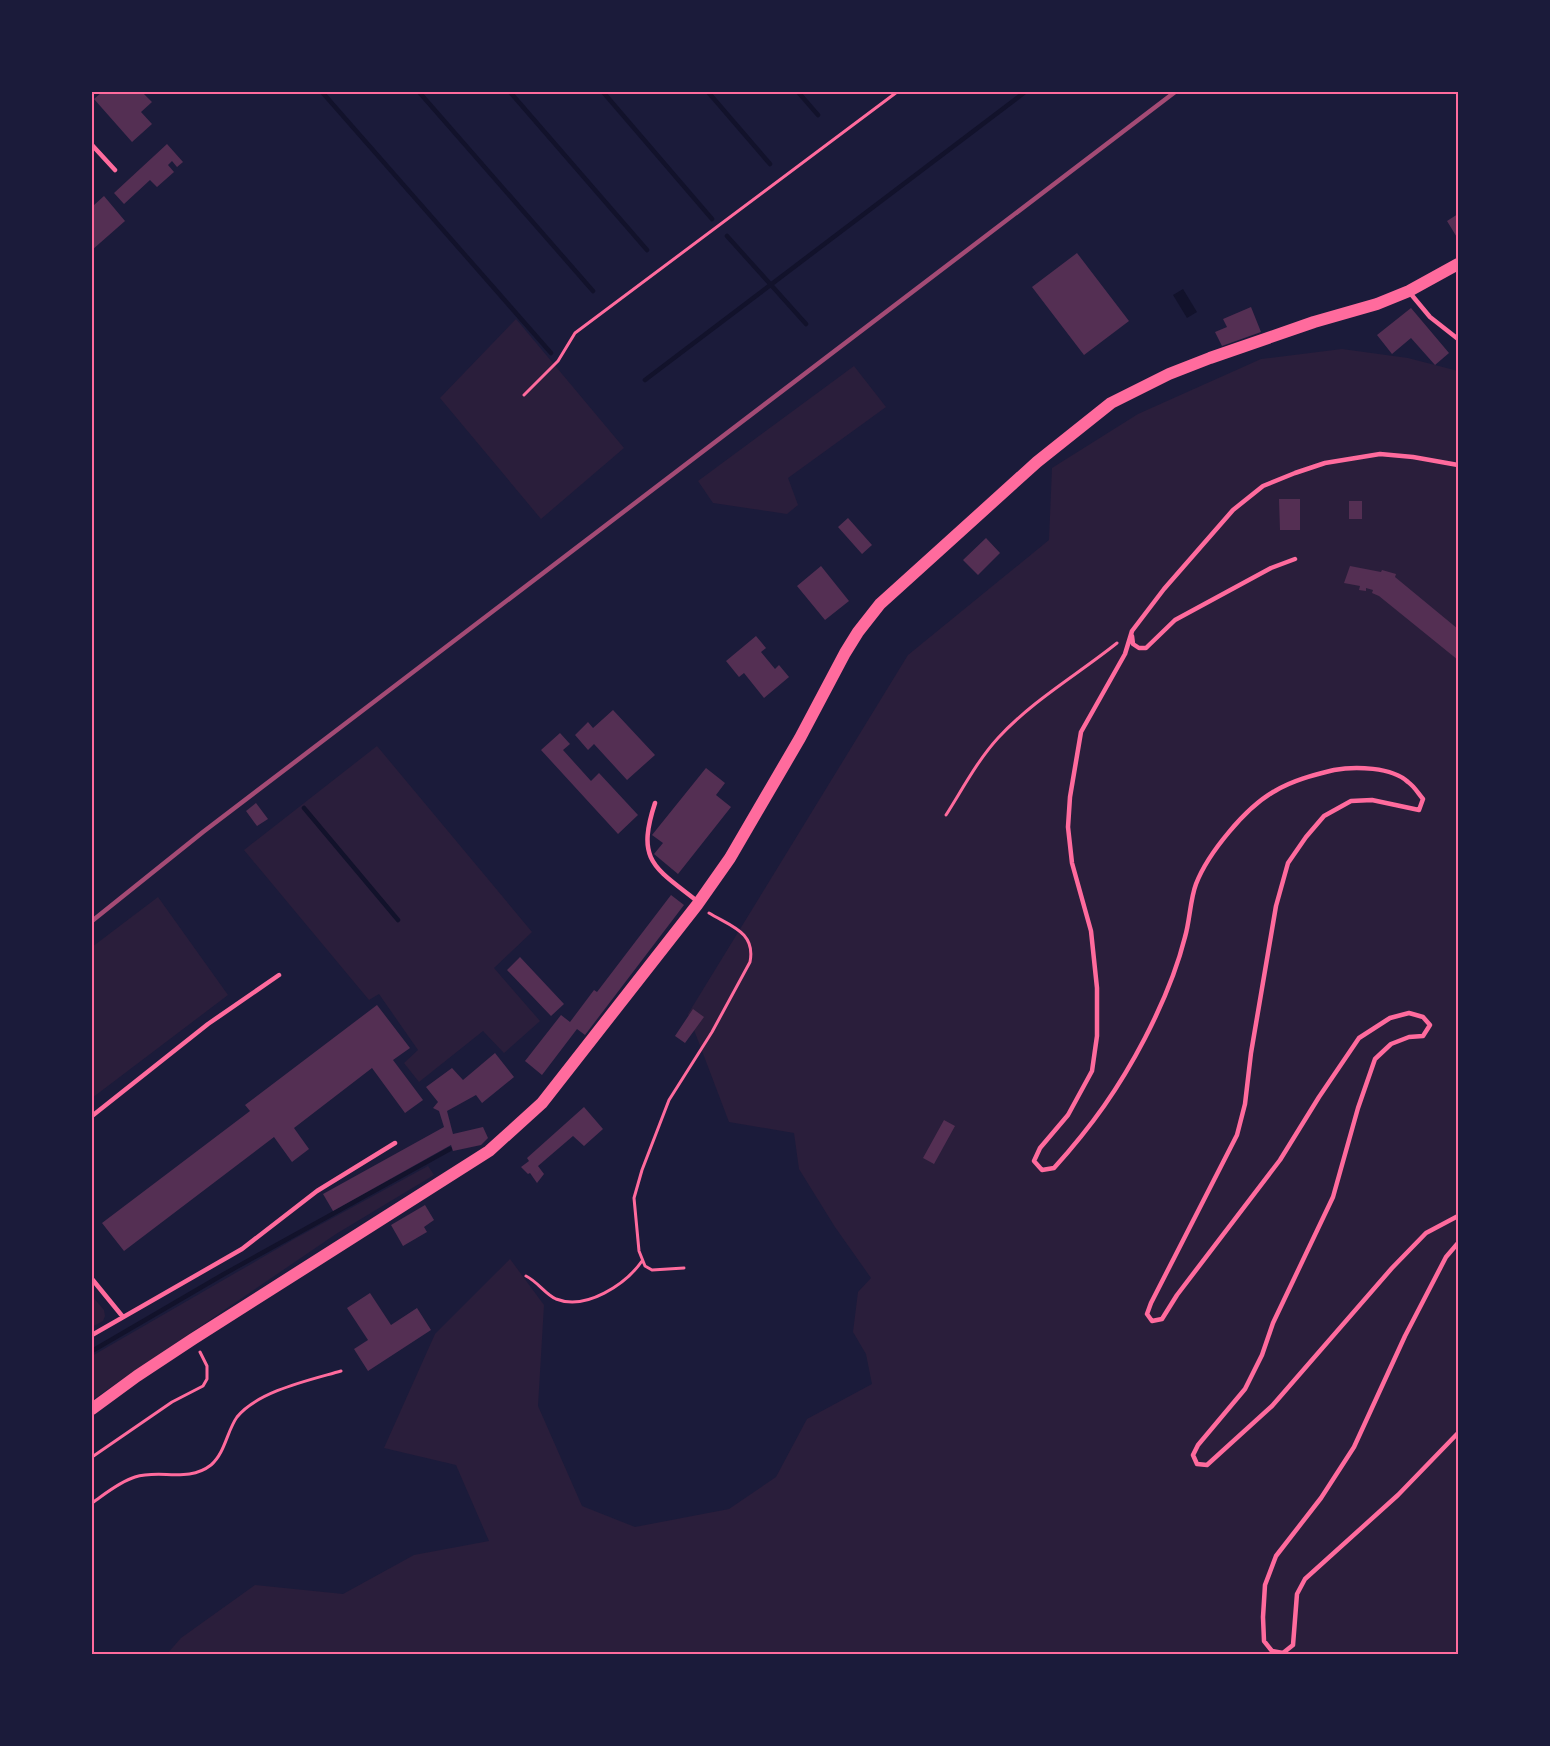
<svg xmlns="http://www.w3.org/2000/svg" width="1550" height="1746" viewBox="0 0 1550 1746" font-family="Signika,sans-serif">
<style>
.green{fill:#2a1e3b}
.water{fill:#12122b}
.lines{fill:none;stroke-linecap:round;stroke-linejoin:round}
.stream{stroke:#12122b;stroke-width:4.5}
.building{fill:#542f53}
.path{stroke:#ff6b9d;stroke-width:3}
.service{stroke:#ff6b9d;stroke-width:4.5}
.secondary{stroke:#ff6b9d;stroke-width:12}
.rail{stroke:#a44b75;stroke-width:4.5}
.neatline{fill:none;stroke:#ff6b9d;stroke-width:2}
</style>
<rect width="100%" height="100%" fill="#1b1b3a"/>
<!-- green -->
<path class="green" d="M516,319L624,448L541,519L440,398Z
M1342,349L1408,358L1458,371V1654H167L181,1638L255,1585L343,1594L414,1555L489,1541L456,1465L384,1448L435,1334L510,1259L544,1305L538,1406L582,1506L635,1527L729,1509L776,1477L807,1419L872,1384L866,1354L853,1332L858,1292L871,1278L835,1227L799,1169L794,1133L729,1122L688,1014L908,655L1049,540L1052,468L1138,414L1261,359Z
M854,366L886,407L788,478L798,505L787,514L713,503L698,481Z
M377,746L532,932L494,968L540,1021L504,1053L483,1031L419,1082L404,1063L418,1050L379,994L369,1000L244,850Z
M158,897L228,995L92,1098V947Z
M428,1166L434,1175L336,1234L92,1400V1356L296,1238Z
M92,1296L104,1310L105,1316L103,1321L92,1327Z"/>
<!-- water -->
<path class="water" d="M1183,289L1197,312L1187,318L1173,295Z"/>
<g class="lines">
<!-- stream -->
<path class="stream" d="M322,92L551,353
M419,92L593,291
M510,92L647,250
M603,92L712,219
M708,92L770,164
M798,92L818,115
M727,236L806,324
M645,380L1025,92
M304,808L398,920
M92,1351L224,1274L450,1149"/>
</g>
<!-- building -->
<path class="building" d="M102,92H142L152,102L141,112L152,124L132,142L94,99Z
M167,144L183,162L177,167L172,161L168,165L174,172L157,187L150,180L124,204L114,193Z
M104,196L125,221L92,250V202L94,205Z
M1458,214V239L1447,221Z
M1077,253L1129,321L1084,355L1032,287Z
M1251,307L1261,332L1222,346L1215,332L1227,327L1223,319Z
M1411,308L1449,353L1435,365L1411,338L1392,354L1377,335Z
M1279,499H1300V530H1280Z
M1349,501H1362V519H1349Z
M848,518L872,545L862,554L838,527Z
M986,538L1000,553L978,575L963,560Z
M821,566L849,601L825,620L797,586Z
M1350,566L1381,572L1382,570L1396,574L1395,577L1458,629V660L1379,596L1372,593L1373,590L1366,588V591L1359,590L1360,586L1344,583Z
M756,636L766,648L761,652L775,669L779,665L789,677L764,698L744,673L739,677L726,661Z
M613,710L655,755L627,780L594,744L588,750L575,735L588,722L593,728Z
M560,733L570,744L563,750L591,781L599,773L638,815L618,834L541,750Z
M706,768L725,783L716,795L731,807L678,874L654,854L663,843L652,835Z
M256,803L268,819L257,826L246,811Z
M671,895L684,905L585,1035L577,1029L542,1075L525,1061L561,1015L570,1022L594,990L597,992Z
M520,957L564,1004L551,1016L507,970Z
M377,1005L410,1048L393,1060L423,1100L405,1113L372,1068L294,1128L309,1149L292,1162L274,1137L124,1251L102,1223L250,1111L245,1105Z
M693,1009L704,1017L685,1043L675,1036Z
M495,1053L514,1077L482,1103L476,1095L447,1111L453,1134L483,1127L488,1138L481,1145L453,1151L451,1145L333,1211L323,1194L444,1127L439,1111L433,1108L438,1102L426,1087L452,1068L463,1080Z
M584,1107L603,1129L584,1146L573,1136L538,1166L544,1174L537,1183L530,1173L528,1174L521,1167L529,1161L527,1158Z
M944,1120L955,1126L934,1164L923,1158Z
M425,1205L434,1220L424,1227L427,1232L403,1246L391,1225Z
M370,1293L391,1325L417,1308L431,1330L368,1371L354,1349L368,1340L347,1308Z"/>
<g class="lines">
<!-- path -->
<path class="path" d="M524,395L558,361L575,333L897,92
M946,815C962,790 977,761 998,738C1033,700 1077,675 1117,643
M684,1268L652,1270L645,1266L639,1251L634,1198L642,1170L669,1100L712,1032L750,962C756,932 730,926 709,913
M526,1276C538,1282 545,1294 556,1299C586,1311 626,1284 642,1261
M92,1457L172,1402L203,1386L207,1379V1366L200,1352
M92,1503C105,1494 119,1482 135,1477C160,1469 188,1483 211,1465C225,1453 227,1431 237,1417C258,1391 310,1380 341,1371"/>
<!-- service -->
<path class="service" d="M92,145L115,170
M1410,293L1430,317L1458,339
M1458,465L1413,457L1380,454L1325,463L1295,473L1263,486L1233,510L1164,589L1132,631L1125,654L1081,732L1070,797L1068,827L1072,863L1091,931L1097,988V1036L1092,1071L1068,1115L1040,1148L1034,1161L1042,1170L1054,1168C1092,1126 1119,1088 1145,1038C1162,1005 1176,973 1185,937C1190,920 1190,900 1196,884C1208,853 1246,807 1275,791C1293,780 1314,775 1334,770C1355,766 1392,767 1408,782C1414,786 1418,793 1423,799L1419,810L1372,800L1351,801L1324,816L1306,837L1288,863L1276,906L1251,1053L1245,1104L1237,1135L1151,1303L1147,1314L1152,1321L1162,1319L1177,1295L1280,1160L1319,1097L1359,1038L1390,1018L1409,1013L1423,1017L1430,1025L1423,1036L1409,1037L1391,1044L1375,1059L1358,1108L1333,1197L1273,1323L1262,1355L1245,1389L1198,1445L1193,1455L1197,1464L1207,1465L1272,1406L1392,1268L1426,1233L1458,1216
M1132,636L1133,644L1139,648H1146L1175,620L1271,568L1295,559
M655,803C636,861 654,867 697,901
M92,1116L208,1024L279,975
M1458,1243L1446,1257L1405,1336L1354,1447L1321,1498L1276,1556L1265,1585L1263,1617L1264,1641L1272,1651L1283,1653L1293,1645L1297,1594L1305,1579L1398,1495L1458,1433
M92,1279L123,1317
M92,1335L242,1249L317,1191L395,1143"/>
<!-- secondary -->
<path class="secondary" d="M92,1409L137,1376L193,1339L489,1151L542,1103L697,905L730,858L800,738L845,653L858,632L880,604L1037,462L1111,403L1169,374L1210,358L1314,322L1377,304L1409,291L1458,264"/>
<!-- rail -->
<path class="rail" d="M92,921L203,832L1175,92"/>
</g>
<!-- border -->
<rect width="1550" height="1746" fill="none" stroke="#1b1b3a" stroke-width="186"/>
<rect x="93" y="93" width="1364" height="1560" class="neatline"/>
</svg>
